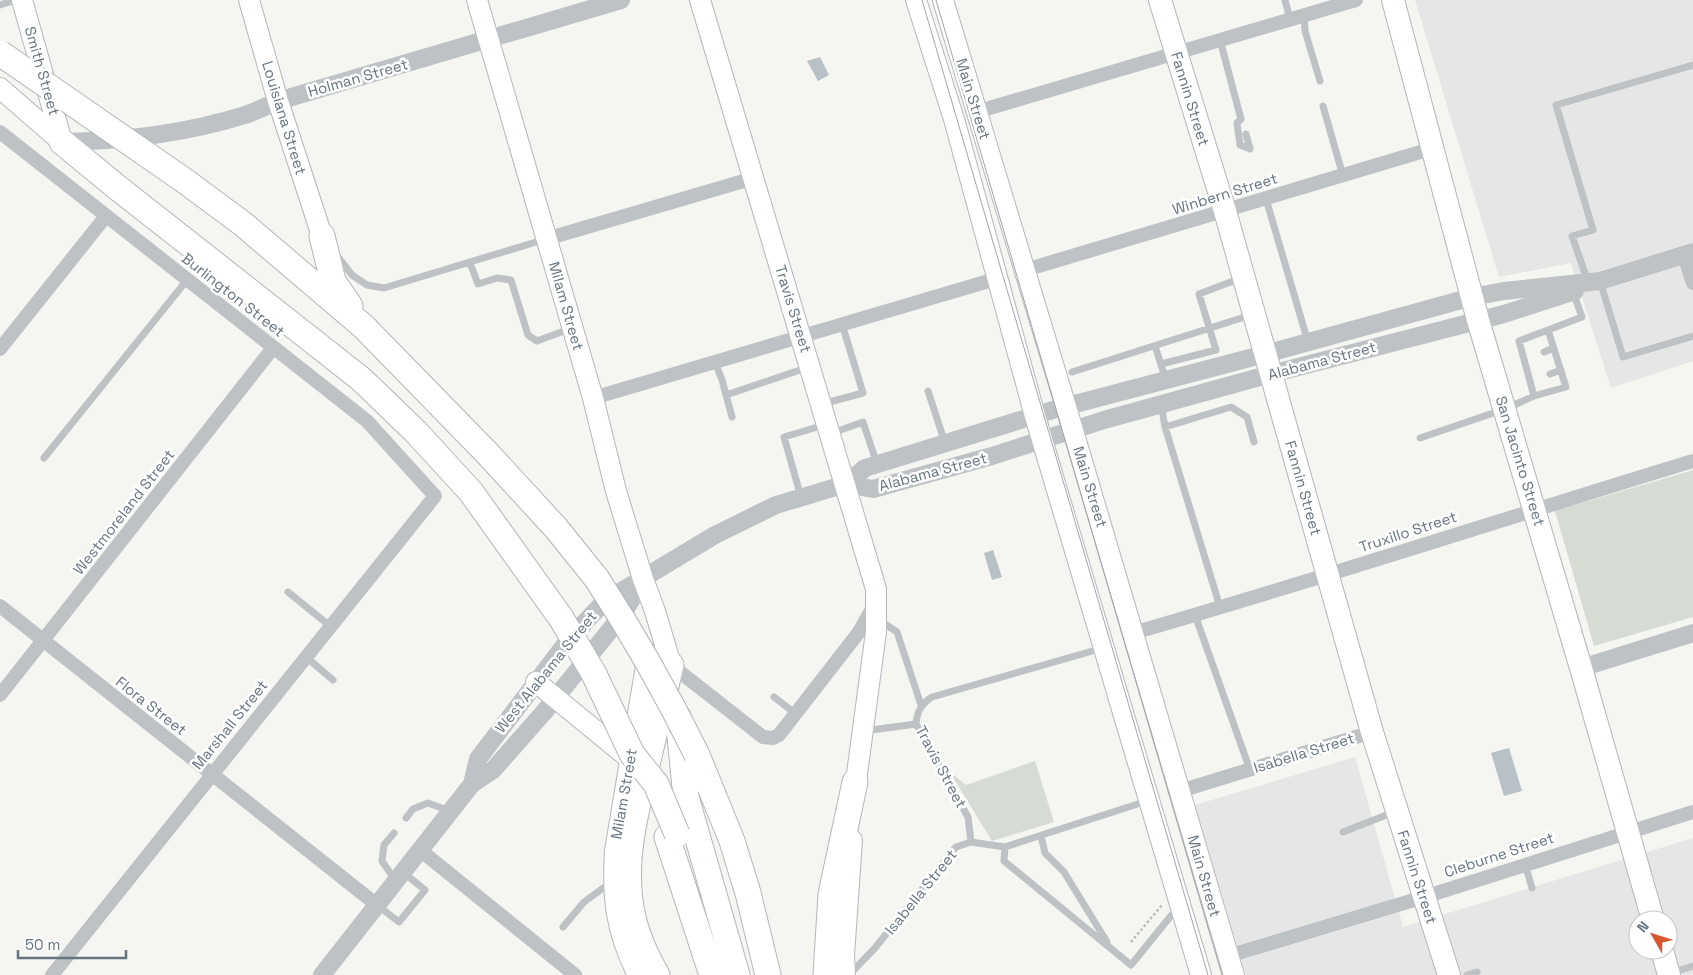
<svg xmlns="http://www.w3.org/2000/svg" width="1693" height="975" viewBox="0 0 1693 975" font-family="'Space Grotesk',sans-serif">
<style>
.built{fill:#e5e6e5;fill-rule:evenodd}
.green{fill:#d6dbd3}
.water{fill:#b7c1c6}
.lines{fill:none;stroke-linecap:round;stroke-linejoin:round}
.secondary-casing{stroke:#b3b7bb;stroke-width:22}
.primary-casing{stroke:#b2b6b9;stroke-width:24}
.motorway-casing{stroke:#b3b6b9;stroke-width:27}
.path{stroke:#b8bbbd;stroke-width:2.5;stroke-dasharray:2.5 2.5;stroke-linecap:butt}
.service{stroke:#bec2c5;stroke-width:7}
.minor{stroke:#bec2c5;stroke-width:14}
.tertiary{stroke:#bec2c5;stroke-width:18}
.secondary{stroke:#fff;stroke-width:20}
.primary{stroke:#fff;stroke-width:22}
.motorway{stroke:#fff;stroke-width:25}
.tram{stroke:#a0a5aa;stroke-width:1}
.motorway-bridge-casing{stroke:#b3b6b9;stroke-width:27;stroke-linecap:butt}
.motorway-bridge{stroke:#fff;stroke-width:25}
.labels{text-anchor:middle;stroke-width:5;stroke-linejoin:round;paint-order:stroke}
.street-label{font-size:15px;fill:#667480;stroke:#fff}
</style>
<rect width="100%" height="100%" fill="#f5f5f1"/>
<!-- built -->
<path class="built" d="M1415,0H1693V361L1611,388L1571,263L1499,277Z
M1355,757L1403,927L1693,838V975H1246L1195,805ZM1638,920H1668V950H1638Z"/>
<!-- green -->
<path class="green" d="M1693,470V617L1594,646L1555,511Z
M1035,761L1054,822L992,841L949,771L966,785Z"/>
<!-- water -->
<path class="water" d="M820,57L829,75L818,81L807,61Z
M993,550L1002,577L992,580L984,553Z
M1509,748L1522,791L1504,796L1491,753Z"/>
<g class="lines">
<defs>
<path id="secondary" d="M22,0L62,142
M249,0L278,101L322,236
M477,0L593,398L616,491L643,579L655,611L671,665
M700,0L876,589V632L854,796
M916,0L954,119L1035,416L1201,975
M943,0L1066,407L1234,975
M0,88L62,142
M536,682L630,759
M638,975C616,932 612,898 615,851L648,654
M845,975L844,955L852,840"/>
<path id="primary" d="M1160,0L1225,211L1372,732L1449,975
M1393,0L1478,320L1581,668L1653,920
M1662,950L1669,975"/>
<path id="motorway" d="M62,142L118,188L361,379L416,432L471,492L561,618
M185,181L243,224L364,327L487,453L556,528L597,579
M322,236L333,281L350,306
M678,717L686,797L737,975
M697,755L732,841L748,893L768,975
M667,837L712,975
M657,975C643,951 633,928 630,900C624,856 636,811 646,769C654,734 663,699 671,665
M826,975L831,894L855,782"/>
</defs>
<!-- secondary casing -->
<use href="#secondary" class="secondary-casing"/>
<!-- primary casing -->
<use href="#primary" class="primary-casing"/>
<!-- motorway casing -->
<use href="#motorway" class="motorway-casing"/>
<!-- path -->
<path class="path" d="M1131,942L1162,905"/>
<!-- service -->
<path class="service" d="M1285,0L1290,19
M0,5L16,0
M1304,15L1305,31L1320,81
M1220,40L1241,119L1237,123L1240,145L1250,149L1246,134
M1323,106L1343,176
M1266,199L1308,342
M335,253L352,275L367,285L384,288L546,239
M470,263L478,284L497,278L511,280L528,335L537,341L572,328
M1600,281L1623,357L1693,336
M1588,282L1572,236L1593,230L1556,105L1693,65
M1155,346L1166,380
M1544,352L1554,348
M715,362L722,380L732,417
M1161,364L1216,350L1199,294L1241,278
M1072,372L1251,315
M1550,374L1561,370
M928,391L945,443
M726,395L809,367
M1534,396L1519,341L1548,330
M822,404L863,393L842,324
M1161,404L1165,427L1220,607
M1165,427L1231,407L1247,417L1254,442
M832,433L863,422L877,464
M1420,438L1505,409L1534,396L1566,387L1548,330L1582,317L1573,292
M44,458L187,280
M801,497L784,437L824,425
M288,592L330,626
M1195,615L1250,770
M879,620L897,632L921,705
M306,657L333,680
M774,697L796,714
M864,731L916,724
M406,818L413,809L428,803L450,811
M1343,832L1394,812
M394,833L384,845L382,861L395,880
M1041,836L1045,853L1064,872L1107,942
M971,842L968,817L916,724C917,712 921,704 932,697L1103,648
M1005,847L1004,861L1131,965L1174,912L1179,909
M1525,864L1532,888
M377,905L399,922L425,890L404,873
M563,927L584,902L610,883
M1671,973L1693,966
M849,975L875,948L956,847L971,842L1005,847L1147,801
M1467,975L1477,972"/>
<!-- minor -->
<path class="minor" d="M976,112L1356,0
M0,132L367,421L435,496L52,975
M546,239L754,178
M1684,255L1693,283
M1025,270L1434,148
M0,349L106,216
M593,398L999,278
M0,606L377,905
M1133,633C1321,579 1506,518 1693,461
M671,665L763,737L773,738L779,735L859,632L872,609L873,603
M0,695L273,348
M1180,791L1372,732
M420,850L575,975
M1228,956L1424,897L1693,812"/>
<!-- tertiary -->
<path class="tertiary" d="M62,142C123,141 187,133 245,115C256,111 267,106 278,101L621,0
M846,484L873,489L992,456L1104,420L1271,374L1504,314L1575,291
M1581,668L1693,633
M472,784L478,759L570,638L605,601L715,535L776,505L846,484L865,468L1056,409L1265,354L1472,297L1504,291L1600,281L1693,252
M322,975L472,784L493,770L545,711L623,614L642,581"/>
<!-- secondary -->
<use href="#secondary" class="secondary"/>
<!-- primary -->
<use href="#primary" class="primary"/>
<!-- motorway -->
<use href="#motorway" class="motorway"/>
<!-- tram -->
<path class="tram" d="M922,0L1208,975
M936,0L1222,975"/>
<defs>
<path id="motorway-bridge" d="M0,53L185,181
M597,579C635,637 666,692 697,755
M561,618L594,674L632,754L656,784L677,834"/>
</defs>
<!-- motorway-bridge casing -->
<use href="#motorway-bridge" class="motorway-bridge-casing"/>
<!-- motorway-bridge -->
<use href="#motorway-bridge" class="motorway-bridge"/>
</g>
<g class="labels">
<!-- street labels -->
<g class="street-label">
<text transform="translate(42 71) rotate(74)" y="5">Smith Street</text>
<text transform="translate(358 78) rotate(-16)" y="5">Holman Street</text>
<text transform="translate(973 99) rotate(73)" y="5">Main Street</text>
<text transform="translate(1190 99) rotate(73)" y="5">Fannin Street</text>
<text transform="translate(284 118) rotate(73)" y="5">Louisiana Street</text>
<text transform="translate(1225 194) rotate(-17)" y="5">Winbern Street</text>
<text transform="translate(233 295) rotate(38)" y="5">Burlington Street</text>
<text transform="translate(566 306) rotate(74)" y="5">Milam Street</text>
<text transform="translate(793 309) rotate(73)" y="5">Travis Street</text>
<text transform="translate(1322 361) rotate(-15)" y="5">Alabama Street</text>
<text transform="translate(1520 461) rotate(73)" y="5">San Jacinto Street</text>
<text transform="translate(933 472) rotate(-15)" y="5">Alabama Street</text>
<text transform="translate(1090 487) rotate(73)" y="5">Main Street</text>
<text transform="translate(1303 488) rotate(74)" y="5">Fannin Street</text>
<text transform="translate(124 512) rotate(-52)" y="5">Westmoreland Street</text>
<text transform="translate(1408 532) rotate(-18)" y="5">Truxillo Street</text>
<text transform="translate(546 672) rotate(-51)" y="5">West Alabama Street</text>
<text transform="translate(151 706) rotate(38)" y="5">Flora Street</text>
<text transform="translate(230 725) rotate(-51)" y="5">Marshall Street</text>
<text transform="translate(1304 753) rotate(-17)" y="5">Isabella Street</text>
<text transform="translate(941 767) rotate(62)" y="5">Travis Street</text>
<text transform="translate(624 794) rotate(-80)" y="5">Milam Street</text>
<text transform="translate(1499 855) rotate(-18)" y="5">Cleburne Street</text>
<text transform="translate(1204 876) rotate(74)" y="5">Main Street</text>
<text transform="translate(1417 877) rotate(72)" y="5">Fannin Street</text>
<text transform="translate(921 892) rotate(-51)" y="5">Isabella Street</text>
</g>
</g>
<!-- north arrow -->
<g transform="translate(1653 935) rotate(309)"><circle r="24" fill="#ffffff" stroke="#c2c7cc"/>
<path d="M0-4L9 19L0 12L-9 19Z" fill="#d65830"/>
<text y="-8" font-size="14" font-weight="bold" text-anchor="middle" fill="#667480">N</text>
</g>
<!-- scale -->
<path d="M18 950v8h108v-8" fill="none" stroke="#667480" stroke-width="2.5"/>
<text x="25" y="950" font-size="15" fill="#667480" stroke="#ffffff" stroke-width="4" paint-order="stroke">50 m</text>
</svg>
